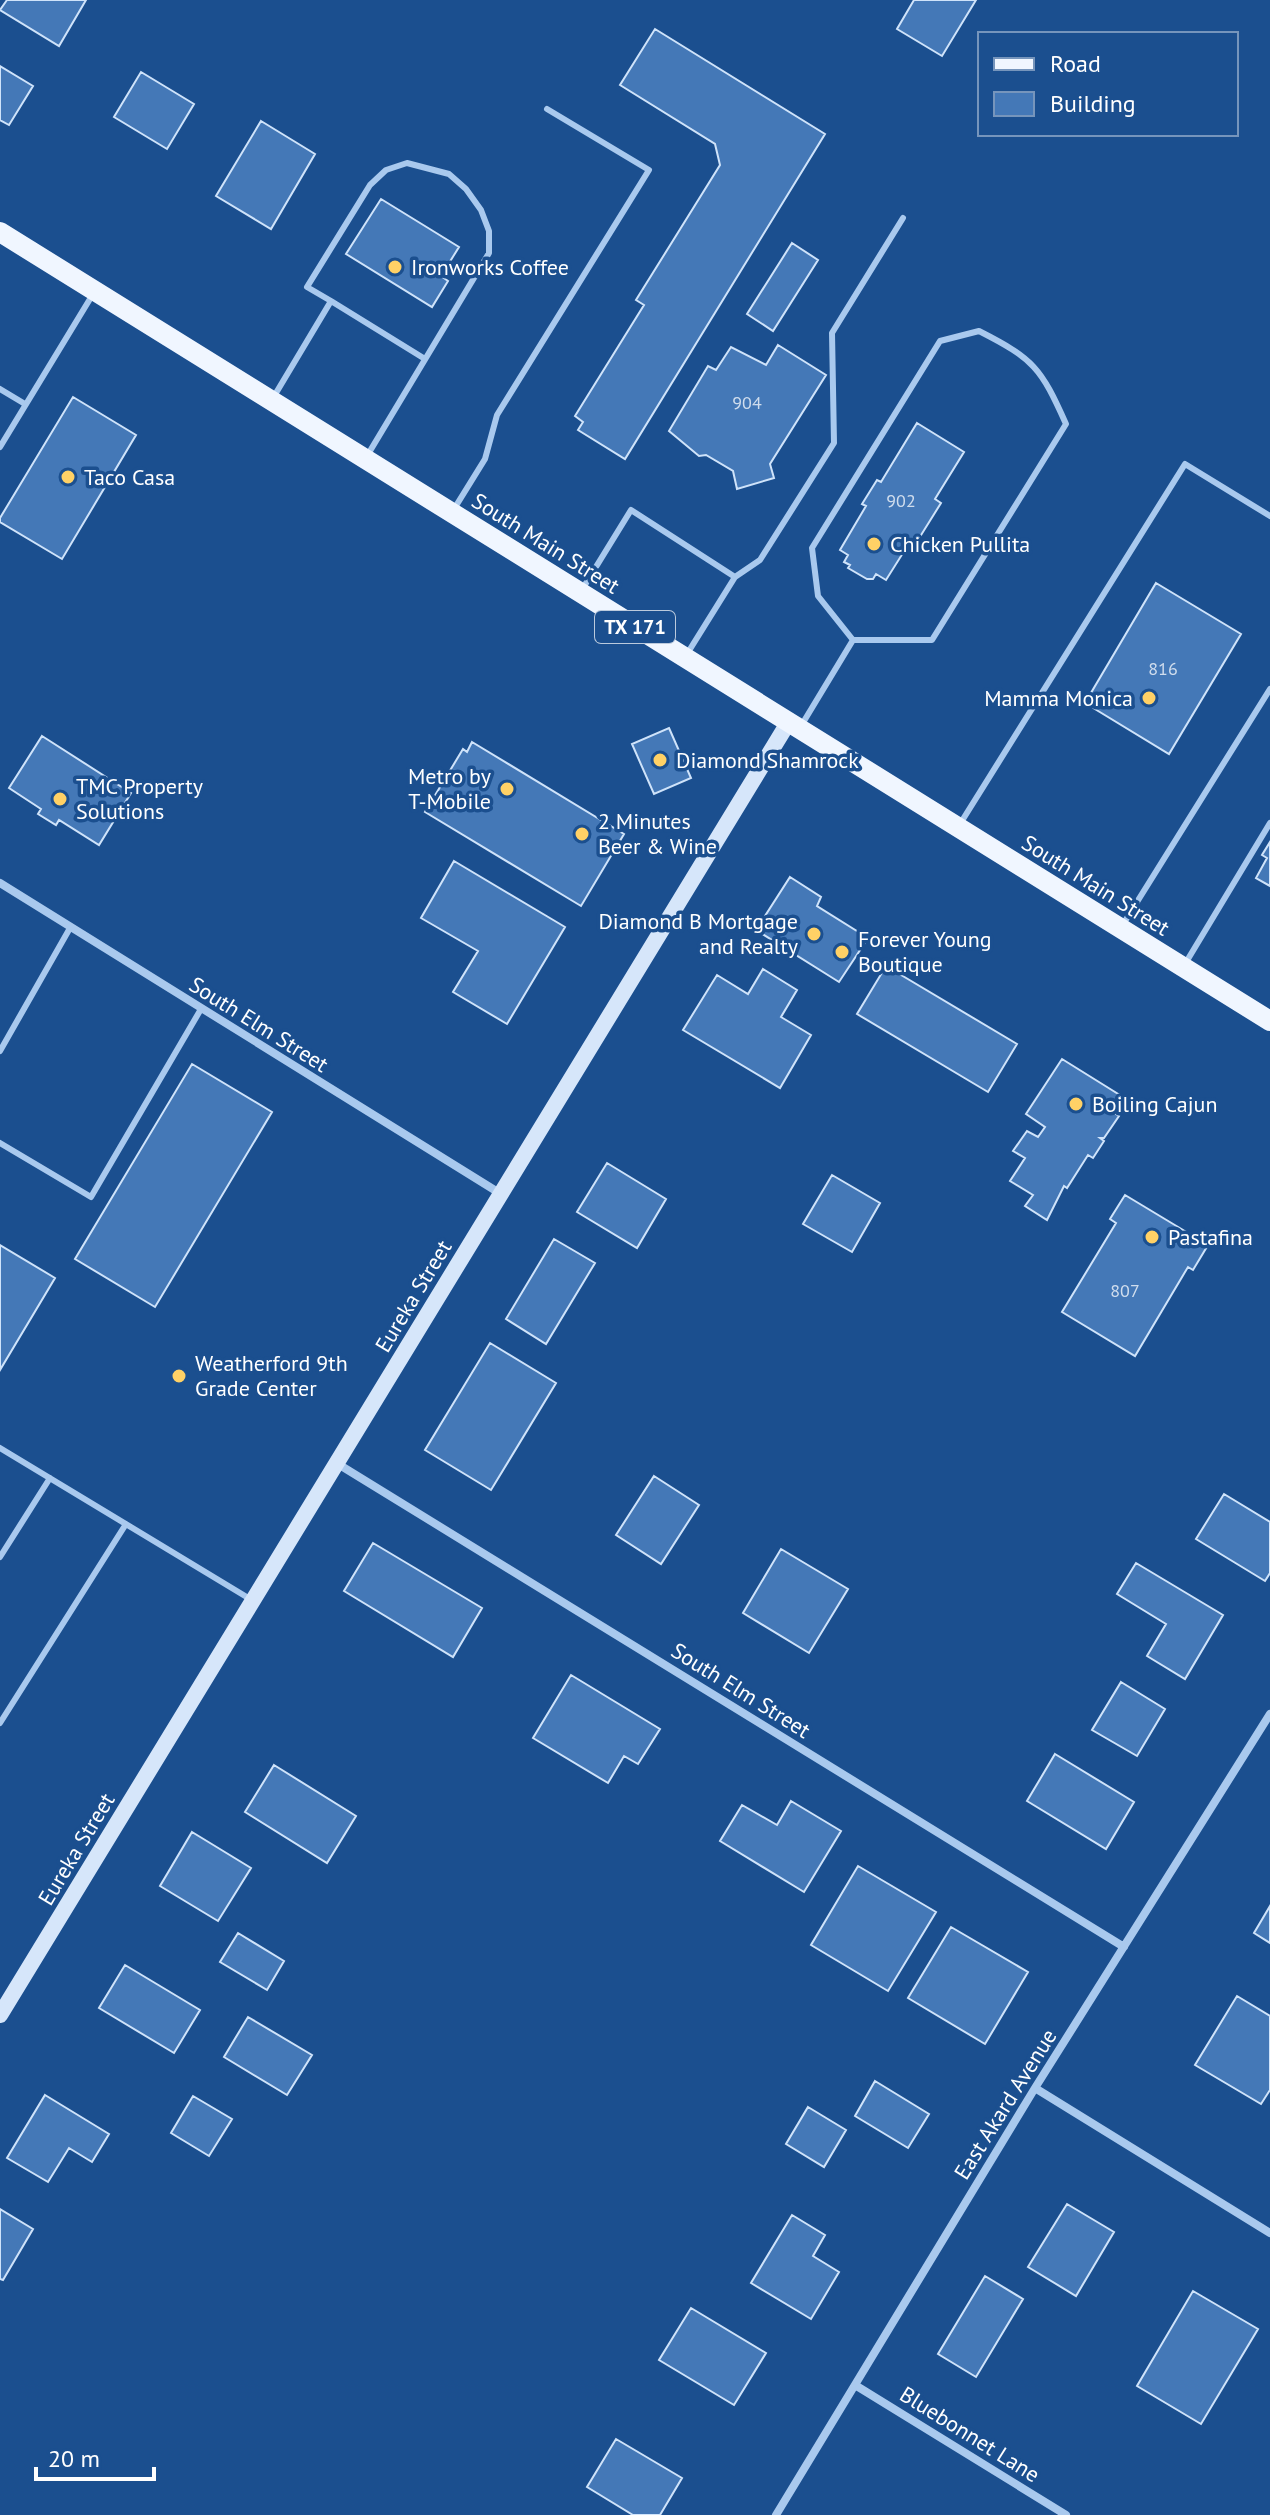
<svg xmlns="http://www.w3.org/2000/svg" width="1270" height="2515" viewBox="0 0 1270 2515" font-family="'PT Sans',sans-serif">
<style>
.building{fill:#4478b7;stroke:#cfe3fa;stroke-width:2}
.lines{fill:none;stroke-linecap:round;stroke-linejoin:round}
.lane{stroke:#a9c9ee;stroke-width:6}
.street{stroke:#a9c9ee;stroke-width:8}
.secondary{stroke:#d6e6fa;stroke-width:16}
.primary{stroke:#f0f6ff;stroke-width:20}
.poi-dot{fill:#ffd166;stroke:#1b4f8f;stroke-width:3}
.labels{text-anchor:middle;stroke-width:7;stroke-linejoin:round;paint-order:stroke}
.number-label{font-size:18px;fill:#d0dded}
.shield{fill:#1b4f8f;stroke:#bbcadd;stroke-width:2}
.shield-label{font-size:20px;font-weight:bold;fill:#fff}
.poi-label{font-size:22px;fill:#fff;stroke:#1b4f8f;text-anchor:start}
.street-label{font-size:22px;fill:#fff;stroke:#1b4f8f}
</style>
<rect width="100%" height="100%" fill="#1b4f8f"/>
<!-- building -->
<path class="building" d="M7,0H86L59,46L0,10Z
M914,0H976L942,56L897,29Z
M655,29L825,134L625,459L578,430L583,422L575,416L644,305L636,300L720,165L715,144L620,85Z
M0,66L33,86L9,125L0,120Z
M141,72L194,104L167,149L114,117Z
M261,121L315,154L271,229L216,196Z
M381,199L459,247L441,276L448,281L432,307L346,254Z
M792,243L818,260L773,331L747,314Z
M778,345L826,375L770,464L774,478L737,489L733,471L706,455L699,456L669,431L708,366L716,370L731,347L766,365Z
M73,397L136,435L62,559L0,522V518Z
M917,423L964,452L935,499L941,503L913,548L908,545L886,580L876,574L873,579H867L848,568L850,565L844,562L848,555L840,550L866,506L862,504L877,480L881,482Z
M1156,583L1241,634L1169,754L1085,703Z
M669,728L691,778L654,794L632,744Z
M42,736L131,793L99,845L59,820L56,825L38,814L41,809L9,788Z
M472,742L624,834L581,906L425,812L463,749L467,752Z
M1270,842V886L1256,878L1267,858L1262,855Z
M454,861L565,927L507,1024L453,992L478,951L421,918Z
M790,877L821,897L817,906L868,938L839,982L756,930Z
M886,966L1017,1044L988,1092L857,1014Z
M763,969L797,990L781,1017L811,1035L780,1088L683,1030L717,975L748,994Z
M1062,1059L1123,1097L1113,1112L1119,1116L1104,1138H1100L1104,1141L1093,1158L1088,1155L1067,1188L1064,1186L1047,1220L1025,1206L1033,1195L1010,1181L1025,1158L1013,1151L1027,1131L1038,1137L1045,1127L1026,1114Z
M192,1064L272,1112L155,1307L75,1259Z
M607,1163L666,1199L637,1248L577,1212Z
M832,1175L880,1203L852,1252L803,1224Z
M1125,1195L1208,1245L1193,1270L1188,1267L1135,1356L1062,1312L1116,1223L1110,1219Z
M554,1239L595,1263L546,1344L506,1319Z
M0,1245L55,1278L0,1370Z
M490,1343L556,1383L491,1490L425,1450Z
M654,1476L699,1505L661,1564L616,1535Z
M1224,1494L1270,1522V1573L1265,1581L1196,1539Z
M373,1543L482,1608L453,1657L344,1591Z
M781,1549L848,1589L809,1653L743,1613Z
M1136,1563L1223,1615L1185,1679L1147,1656L1166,1624L1117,1594Z
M571,1675L660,1729L638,1764L624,1756L608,1783L533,1738Z
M1121,1682L1165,1709L1137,1756L1092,1730Z
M1055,1754L1134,1802L1106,1849L1027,1801Z
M274,1765L356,1816L327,1863L245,1812Z
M791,1801L841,1831L804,1892L720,1841L742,1805L777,1825Z
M192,1832L251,1868L218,1921L160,1886Z
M858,1866L936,1912L888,1991L811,1945Z
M1270,1906V1943L1254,1933Z
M951,1927L1028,1972L985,2044L908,1998Z
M238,1933L284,1961L267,1990L220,1962Z
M125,1965L200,2010L174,2053L99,2008Z
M1237,1996L1270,2016V2090L1261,2104L1195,2065Z
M248,2017L312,2055L287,2095L224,2057Z
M875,2081L929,2114L908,2148L855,2116Z
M45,2095L109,2134L92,2162L69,2148L48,2182L7,2158Z
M193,2096L232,2119L209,2156L171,2133Z
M808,2107L846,2130L824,2167L786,2144Z
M1067,2204L1114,2232L1076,2296L1028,2267Z
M0,2209L33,2229L3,2280L0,2279Z
M792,2215L825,2235L813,2256L839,2272L811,2319L751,2283Z
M985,2276L1023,2299L976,2377L938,2354Z
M1193,2291L1258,2329L1201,2424L1137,2386Z
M691,2308L766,2353L734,2405L659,2360Z
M616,2439L682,2478L660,2515H633L587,2487Z"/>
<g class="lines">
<!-- lane -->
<path class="lane" d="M331,301L307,287L370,185L386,170L407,163L449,174L466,189L481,210L489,231V253L367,456
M979,331C1034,359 1041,368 1066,424L932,640H853L818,596L812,548L940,341Z
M0,389L25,404
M273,398L331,301L425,359
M0,447L93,294
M454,509L485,459L497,415L649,170L547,109
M583,588L631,510L735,577
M687,654L735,577L760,560L834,443L832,333L903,218
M801,726L853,640
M960,824L1185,464L1270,516
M1122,926L1270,689
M1185,964L1270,823
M0,1051L70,928
M0,1143L91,1197L201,1009
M0,1448L250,1599
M0,1557L50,1478
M0,1723L126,1524"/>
<!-- street -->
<path class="street" d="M0,883L501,1194
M338,1464L1124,1947
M1035,2088L1270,2233
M855,2385L1066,2515
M776,2515L1035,2088L1270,1714"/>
<!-- secondary -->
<path class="secondary" d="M0,2015L788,723"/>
<!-- primary -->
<path class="primary" d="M0,232L1270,1021"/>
</g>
<!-- markers -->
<g class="poi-dot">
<circle cx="395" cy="267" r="8"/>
<circle cx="68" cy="477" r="8"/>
<circle cx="874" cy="544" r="8"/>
<circle cx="1149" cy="698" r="8"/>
<circle cx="660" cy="760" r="8"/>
<circle cx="507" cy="789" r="8"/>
<circle cx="60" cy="799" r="8"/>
<circle cx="582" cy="834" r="8"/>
<circle cx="814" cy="934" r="8"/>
<circle cx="842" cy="952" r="8"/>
<circle cx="1076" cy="1104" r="8"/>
<circle cx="1152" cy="1237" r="8"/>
<circle cx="179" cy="1376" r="8"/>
</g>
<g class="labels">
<!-- number labels -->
<g class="number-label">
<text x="747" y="409">904</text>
<text x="901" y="507">902</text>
<text x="1163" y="675">816</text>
<text x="1125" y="1297">807</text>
</g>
<!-- shield labels -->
<rect class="shield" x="595" y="611" width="80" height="32" rx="6"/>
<g class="shield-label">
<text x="635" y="634">TX 171</text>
</g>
<!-- poi labels -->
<g class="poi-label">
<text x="411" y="275">Ironworks Coffee</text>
<text x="84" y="485">Taco Casa</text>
<text x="890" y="552">Chicken Pullita</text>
<text x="1133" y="706" text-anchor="end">Mamma Monica</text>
<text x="676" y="768">Diamond Shamrock</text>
<text x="491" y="784" text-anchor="end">Metro by<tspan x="491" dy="25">T-Mobile</tspan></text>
<text x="76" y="794">TMC Property<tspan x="76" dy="25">Solutions</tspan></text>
<text x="598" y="829">2 Minutes<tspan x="598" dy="25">Beer &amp; Wine</tspan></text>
<text x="798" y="929" text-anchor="end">Diamond B Mortgage<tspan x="798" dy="25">and Realty</tspan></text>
<text x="858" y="947">Forever Young<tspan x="858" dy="25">Boutique</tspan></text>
<text x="1092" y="1112">Boiling Cajun</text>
<text x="1168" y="1245">Pastafina</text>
<text x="195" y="1371">Weatherford 9th<tspan x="195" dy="25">Grade Center</tspan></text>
</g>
<!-- street labels -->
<g class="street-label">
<text transform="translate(546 543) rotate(32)" y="8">South Main Street</text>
<text transform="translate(1096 885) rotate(32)" y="8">South Main Street</text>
<text transform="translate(259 1024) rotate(32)" y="8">South Elm Street</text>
<text transform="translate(413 1296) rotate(-59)" y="8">Eureka Street</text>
<text transform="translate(741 1690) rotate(32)" y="8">South Elm Street</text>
<text transform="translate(76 1849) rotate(-59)" y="8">Eureka Street</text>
<text transform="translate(1005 2104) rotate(-58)" y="8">East Akard Avenue</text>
<text transform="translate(970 2434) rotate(32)" y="8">Bluebonnet Lane</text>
</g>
</g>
<!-- legend -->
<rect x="978" y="32" width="260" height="104" fill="#1b4f8f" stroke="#7695bc" stroke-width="2"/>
<rect x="994" y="58" width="40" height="12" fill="#f0f6ff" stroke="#7695bc" stroke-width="2"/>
<text x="1050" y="72" font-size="24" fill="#ffffff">Road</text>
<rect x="994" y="92" width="40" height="24" fill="#4478b7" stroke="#7695bc" stroke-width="2"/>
<text x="1050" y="112" font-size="24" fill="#ffffff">Building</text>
<!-- scale -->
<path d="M36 2467v12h118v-12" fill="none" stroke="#ffffff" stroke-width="4"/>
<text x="48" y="2467" font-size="24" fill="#ffffff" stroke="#1b4f8f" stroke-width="6" paint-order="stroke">20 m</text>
</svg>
